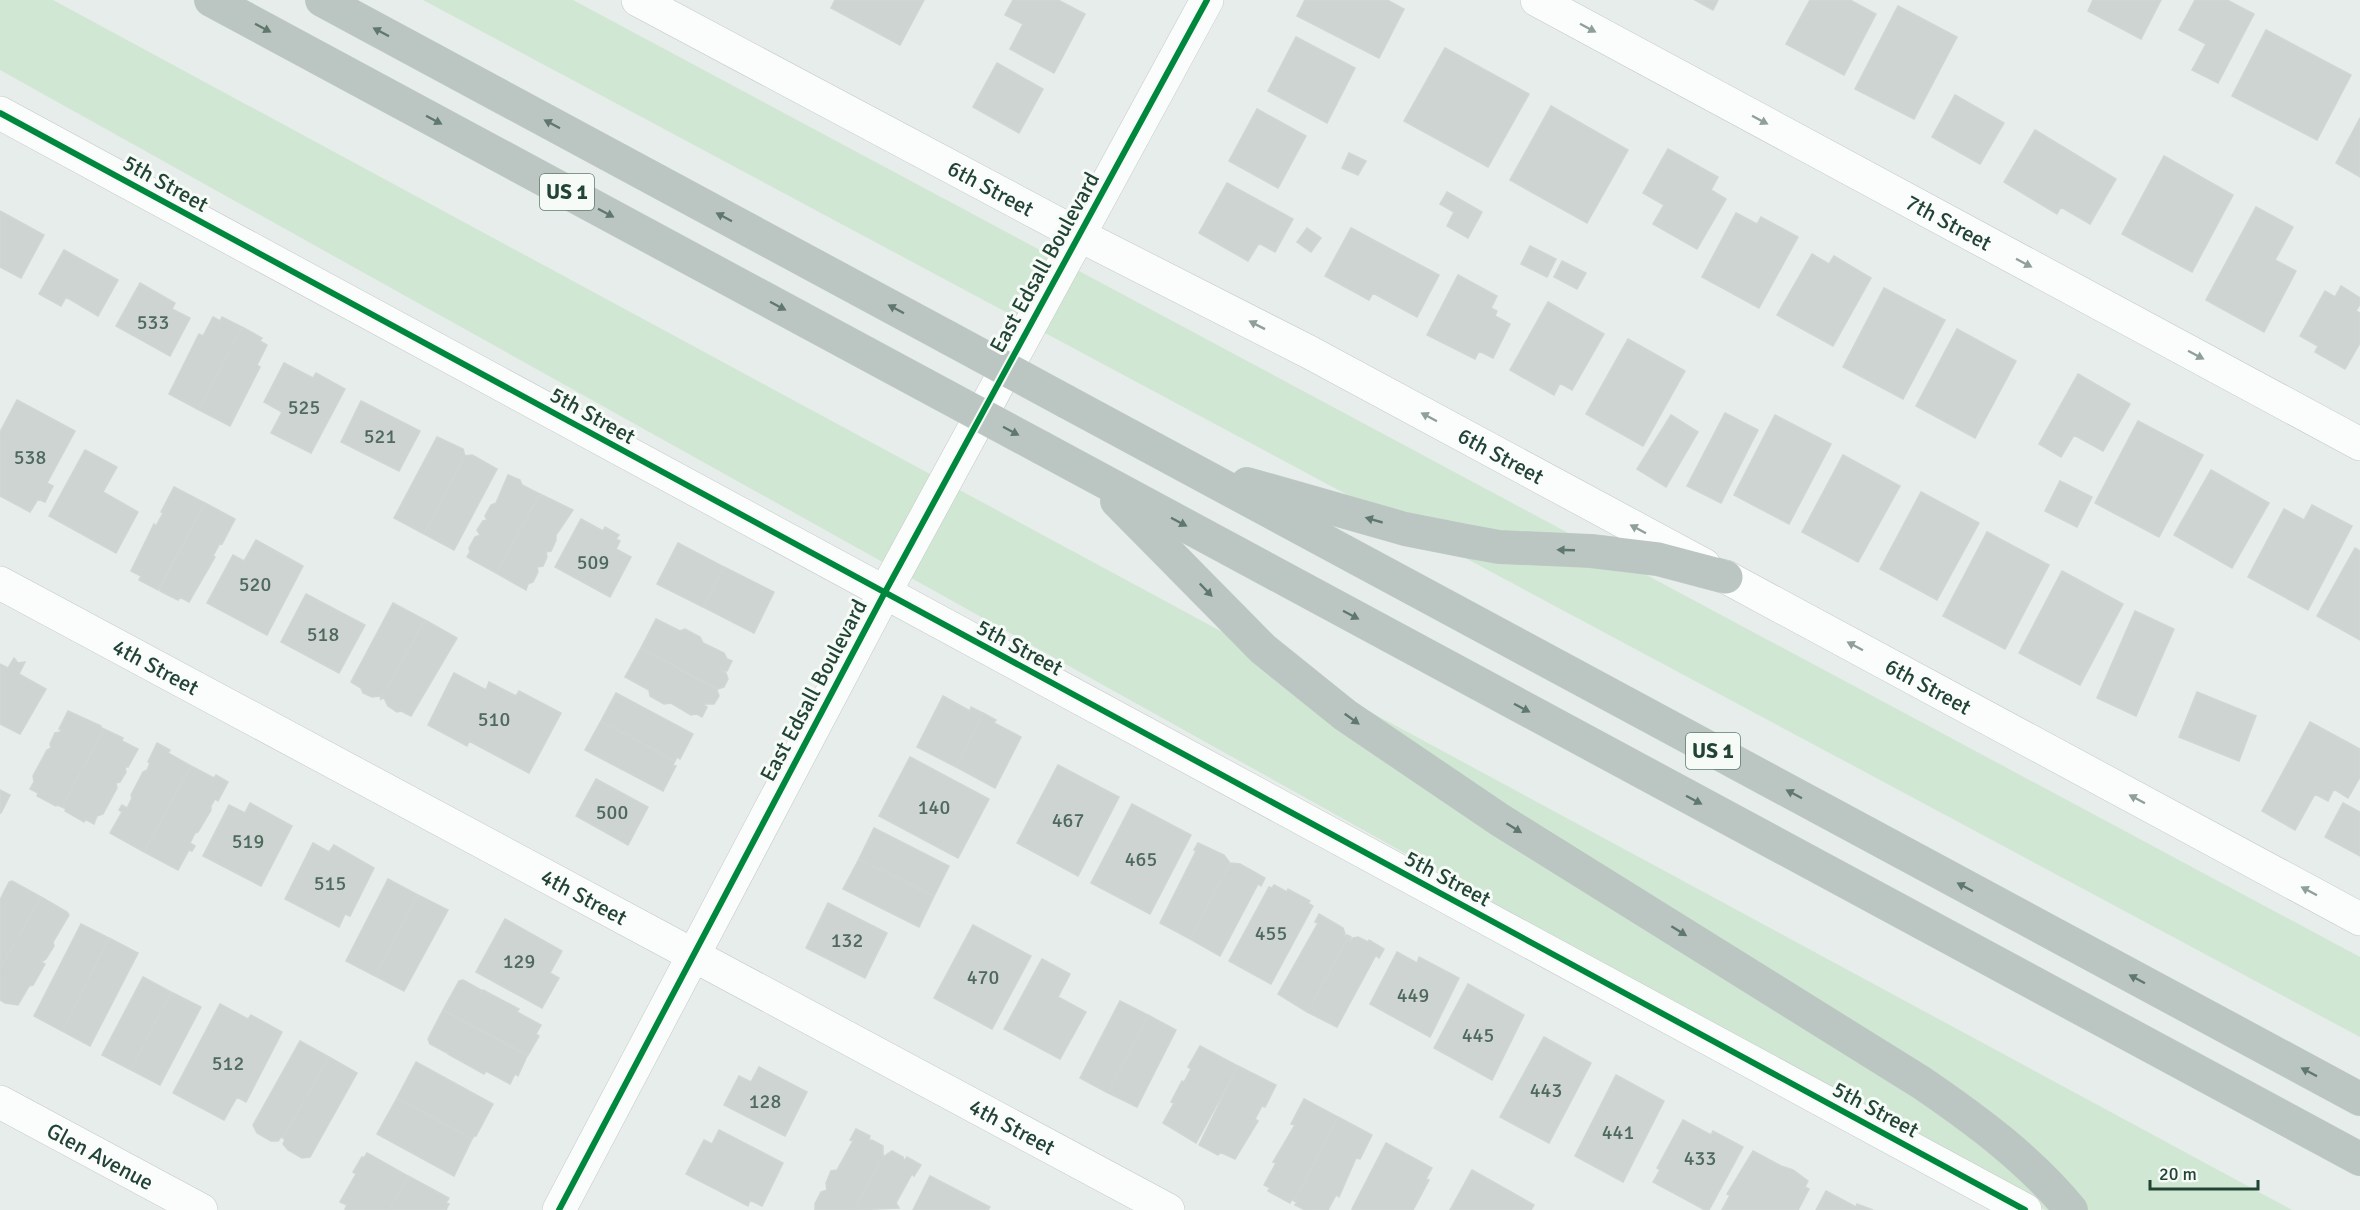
<svg xmlns="http://www.w3.org/2000/svg" width="2360" height="1210" viewBox="0 0 2360 1210" font-family="Signika,sans-serif">
<style>
.green{fill:#d0e7d3}
.building{fill:#ced4d1;stroke:#d0d6d3;stroke-width:1.5}
.lines{fill:none;stroke-linecap:round;stroke-linejoin:round}
.street-casing{stroke:#c4cac7;stroke-width:34}
.secondary-casing{stroke:#c3cbc7;stroke-width:34}
.highway-casing{stroke:#c2ccc8;stroke-width:34}
.street{stroke:#fbfcfc;stroke-width:33}
.secondary{stroke:#fbfcfc;stroke-width:33}
.highway{stroke:#bbc5c1;stroke-width:33}
.highway-bridge-casing{stroke:#c2ccc8;stroke-width:34;stroke-linecap:butt}
.highway-bridge{stroke:#bbc5c1;stroke-width:33}
.cycleway-casing{stroke:#f7fbf8;stroke-width:10}
.cycleway{stroke:#00873e;stroke-width:6}
.oneway{fill:#5f786d}
.oneway2{fill:#8ea098}
.labels{text-anchor:middle;stroke-width:6;stroke-linejoin:round;paint-order:stroke}
.number-label{font-size:20px;fill:#4e695d}
.shield{fill:#f7fbf8;stroke:#627b70;stroke-width:1.5}
.shield-label{font-size:21px;font-weight:bold;fill:#224435}
.street-label{font-size:22px;fill:#224435;stroke:#f7fbf8}
</style>
<rect width="100%" height="100%" fill="#e7edea"/>
<!-- green -->
<path class="green" d="M0,0H53L2292,1210H2045L0,70Z
M423,0H573L2360,957V1037Z"/>
<!-- building -->
<path class="building" d="M835,0H924L900,45L831,8Z
M1013,0H1058L1085,14L1054,73L1010,49L1023,24L1005,15Z
M1305,0H1387L1404,9L1379,58L1297,16Z
M1695,0H1718L1713,10Z
M1810,0H1850L1876,14L1844,75L1786,44Z
M2093,0H2161L2141,39L2088,11Z
M2195,0H2227L2254,14L2218,83L2192,70L2206,44L2179,30Z
M1898,6L1957,37L1914,119L1855,89Z
M2266,30L2351,75L2317,140L2232,96Z
M1296,37L1355,68L1327,123L1268,91Z
M1445,48L1529,94L1488,167L1404,121Z
M997,63L1043,89L1019,133L973,107Z
M1955,95L2004,123L1980,164L1932,137Z
M1551,106L1628,150L1587,223L1510,180Z
M1257,109L1306,136L1278,188L1229,161Z
M2360,118V177L2336,163Z
M2035,130L2116,179L2090,224L2061,207L2057,214L2004,182Z
M1668,149L1718,177L1711,190L1726,199L1697,249L1653,224L1664,205L1643,193Z
M1349,153L1366,161L1358,175L1342,168Z
M2164,156L2233,195L2192,272L2122,234Z
M1227,183L1293,219L1275,252L1259,243L1248,261L1199,233Z
M1447,192L1482,212L1468,238L1447,226L1454,212L1440,204Z
M2256,207L2293,227L2275,260L2296,271L2264,332L2206,300Z
M0,211L44,235L21,278L0,267Z
M1736,213L1757,224L1761,217L1798,237L1759,308L1702,277Z
M1307,228L1321,238L1311,252L1297,242Z
M1351,228L1439,275L1417,317L1373,293L1369,300L1325,276Z
M1530,246L1556,259L1547,277L1521,264Z
M64,250L118,280L98,316L66,297L61,306L39,294Z
M1812,254L1829,264L1834,256L1871,278L1833,346L1777,315Z
M1562,261L1586,273L1577,289L1554,277Z
M1458,275L1497,296L1491,308L1497,311L1495,316L1510,324L1493,358L1479,351L1475,359L1427,335Z
M140,283L175,303L172,309L190,318L170,356L116,326Z
M2341,286L2360,298V304L2356,311L2360,313V343L2345,369L2315,352L2318,346L2300,336L2325,291L2335,297Z
M1884,288L1945,320L1903,399L1843,367Z
M1548,302L1604,334L1572,390L1560,383L1554,395L1510,370Z
M213,317L220,321L222,317L242,327L199,410L169,394L199,334L203,336Z
M242,327L262,338L260,341L267,345L257,365L260,367L230,426L199,410Z
M1957,329L2016,361L1975,438L1916,406Z
M1628,339L1685,371L1643,446L1586,414Z
M284,363L313,378L316,373L345,389L311,453L271,433L282,412L264,402Z
M2078,374L2130,404L2103,451L2074,435L2061,457L2039,444Z
M17,400L75,431L47,483L53,486L45,502L38,499L30,512L0,496V432Z
M361,401L420,431L399,471L341,442Z
M1725,413L1758,430L1721,503L1687,486Z
M1671,415L1698,432L1666,487L1637,469Z
M1775,415L1831,444L1789,524L1734,495Z
M2138,421L2203,455L2159,537L2095,503Z
M437,437L463,449L465,456L424,534L394,518Z
M85,450L117,467L103,492L138,512L116,553L49,516Z
M472,455L497,469L454,550L424,534L465,456Z
M1843,455L1900,486L1858,562L1802,532Z
M2211,470L2269,503L2232,568L2174,535Z
M508,475L520,480L522,485L540,494L496,573L467,557L470,552L469,548L475,537L480,535L477,530L483,521L487,520L485,516L491,505L496,503Z
M2060,481L2092,497L2077,527L2045,511Z
M174,487L205,503L158,590L139,580L141,576L131,571L154,524L156,526L163,513L161,512Z
M1921,492L1979,523L1937,600L1880,569Z
M540,494L573,510L556,535V540L551,551L546,552L547,557L543,566L537,567L538,572L533,582L528,584L526,590L496,573Z
M205,503L235,519L222,544L220,543L213,556L215,557L189,602L180,597L178,600L160,591V588Z
M2312,505L2352,526L2308,610L2248,577L2284,509L2304,520Z
M581,519L603,531L605,527L619,535L616,539L620,541L616,549L631,557L610,597L555,567Z
M1987,532L2049,565L2005,649L1943,616Z
M256,540L303,566L267,635L207,603L233,555L244,561Z
M678,543L724,567L703,607L657,584Z
M2355,548L2360,551V640L2317,616Z
M724,567L774,592L754,633L703,607Z
M2062,571L2123,604L2080,685L2019,653Z
M306,594L365,625L339,673L281,642Z
M393,603L425,620L381,699L380,696L372,697L363,693L361,688L351,682Z
M2135,611L2174,629L2136,716L2097,698Z
M656,619L680,631L685,629L700,637L703,643L724,653L727,659L732,661L727,671H721L726,673L728,679L724,687L718,689L714,687L641,648Z
M425,620L457,638L411,716L401,711L397,712L388,706L384,698L381,699Z
M641,648L717,690L719,696L714,704H703L707,707L702,717L697,714L691,715L671,703L664,704L650,696L649,690L625,677Z
M14,658L18,663L25,662L19,674L46,689L20,734L0,724V664L8,668Z
M454,673L486,690L489,682L516,696L519,691L561,713L529,773L469,741L467,746L428,725Z
M2197,692L2256,716L2239,761L2179,737Z
M616,693L693,734L680,759L677,757L675,761L601,721Z
M943,696L970,711L971,707L983,713L956,767L917,747Z
M68,711L101,726L100,727L104,729L62,807L57,805L56,806L37,796L38,793L30,789L34,782L33,776L47,750L51,748L50,744L55,733L60,732L61,730L59,729Z
M983,713L996,720L994,723L1021,737L995,788L956,767Z
M601,721L675,761L673,765L676,766L663,791L585,750Z
M2310,722L2360,749V777L2348,798L2334,789L2328,801L2315,794L2295,830L2262,811Z
M104,729L123,738L122,741L138,749L128,767H125L126,772L120,782L116,783L117,788L103,814L97,816L94,824L85,819L84,822L65,811L66,809L62,807Z
M157,743L170,750L168,753L191,766L144,852L110,833L122,812L119,810L122,805L127,808L132,798L131,795L143,772L147,770L150,763L148,762Z
M910,757L989,799L958,858L879,816Z
M1058,765L1119,797L1078,876L1017,843Z
M191,766L214,778L216,775L228,782L218,801L215,799L211,806V810L198,832L195,833L190,843L195,846L192,851L189,850L178,870L144,852Z
M596,779L648,807L628,845L576,816Z
M0,790L10,795L1,813H0Z
M250,803L292,826L261,886L203,856L229,805L245,813Z
M2343,803L2360,812V856L2325,837Z
M1132,804L1191,835L1150,914L1091,883Z
M874,828L949,866L934,896L859,859Z
M313,843L329,852L334,845L374,868L350,916L345,914L339,927L285,899Z
M1198,843L1224,855L1230,863L1190,939L1160,923L1196,851L1194,850Z
M859,859L934,896L919,927L843,889Z
M1230,863L1240,864L1265,878L1261,886L1258,884L1220,956L1190,939Z
M388,879L418,895L375,976L346,961Z
M12,881L41,897L0,969V900L9,882Z
M1274,885L1287,892L1288,889L1310,901L1308,903L1313,906L1271,984L1229,961L1269,887L1272,888Z
M418,895L448,910L404,991L375,976Z
M41,897L67,912L69,915L53,942L54,946L46,959L41,962L45,964L33,985L29,986L18,1005L5,1003L0,1000V969Z
M828,903L887,933L865,978L806,948Z
M1319,914L1343,928L1345,934L1343,938L1347,935L1349,936L1307,1012L1278,994L1318,923L1315,922Z
M505,919L562,951L550,973L559,978L542,1008L476,972Z
M81,924L109,938L62,1031L34,1016Z
M973,925L1031,956L992,1029L934,998Z
M1349,936L1351,937L1350,942L1353,938L1358,937L1368,942L1369,940L1384,949L1379,958L1376,955L1337,1027L1307,1012Z
M109,938L138,953L90,1046L62,1031Z
M1397,952L1417,963L1419,957L1459,978L1430,1037L1370,1004Z
M1042,959L1070,974L1058,997L1086,1012L1060,1059L1004,1029Z
M143,977L171,992L131,1070L102,1055Z
M463,980L481,990V993L483,990L519,1009L517,1012L541,1025L536,1034L539,1036L528,1055L443,1010L459,981Z
M1468,984L1524,1015L1492,1080L1434,1048Z
M171,992L201,1007L160,1085L131,1070Z
M1120,1001L1148,1015L1108,1093L1080,1078Z
M220,1004L248,1019L251,1015L282,1032L246,1102L237,1097L224,1120L173,1093Z
M443,1010L527,1056L518,1076L515,1074L510,1084L486,1071L484,1074L448,1054V1051L447,1053L430,1044L428,1039Z
M1148,1015L1176,1030L1137,1107L1108,1093Z
M1544,1037L1591,1063L1549,1143L1500,1117Z
M300,1041L329,1057L283,1138L281,1137L278,1141H271L257,1133L253,1125Z
M1200,1046L1238,1066L1196,1143L1163,1123L1174,1103L1171,1102L1182,1081L1184,1082L1191,1069L1188,1067Z
M329,1057L357,1073L310,1157L302,1158L288,1150L283,1144L285,1140L283,1138Z
M416,1062L493,1104L476,1136H474L472,1139L397,1098Z
M1238,1066L1276,1085L1265,1107L1262,1106L1255,1119L1258,1121L1235,1159L1220,1152L1218,1155L1199,1145Z
M759,1067L807,1092L785,1136L724,1105L739,1076L751,1082Z
M1616,1075L1664,1101L1623,1182L1575,1156Z
M397,1098L472,1139L454,1176L377,1134Z
M1304,1099L1338,1117L1294,1201L1292,1199L1290,1203L1268,1191L1270,1188L1264,1185L1276,1163L1273,1162L1295,1125L1291,1124Z
M1338,1117L1372,1135L1360,1159L1356,1158L1339,1197L1336,1195L1328,1210H1305L1295,1205L1297,1202L1294,1201Z
M1683,1120L1711,1135L1713,1131L1743,1147L1709,1210H1705L1653,1182L1660,1170L1657,1168Z
M856,1129L870,1136L869,1141L872,1140L883,1146V1157L854,1210H815V1204L821,1192L827,1190L826,1183L831,1171L837,1170L853,1141L850,1140Z
M719,1130L783,1163L762,1206L750,1200L748,1206L686,1174L704,1140L712,1144Z
M1386,1143L1432,1168L1426,1179L1429,1180L1413,1210H1354L1352,1209Z
M892,1151L903,1157L904,1161L907,1157L921,1165L914,1176L912,1174L896,1203L899,1208L854,1210L883,1157Z
M1753,1151L1781,1166L1793,1170L1808,1181L1805,1187L1809,1189L1798,1210H1722L1730,1195L1727,1194Z
M367,1153L408,1176L389,1210H347L345,1209L347,1205L340,1202L356,1174L353,1172L362,1157L364,1158Z
M1472,1170L1534,1205L1531,1210H1450Z
M408,1176L449,1198L446,1203L449,1204L446,1210H389Z
M930,1176L990,1207L988,1210H913Z
M1826,1191L1856,1207L1857,1204L1873,1210H1816Z"/>
<g class="lines">
<defs>
<g id="street">
<path id="s1" d="M638,0L1079,235L1309,352L1704,565"/>
<path id="s2" d="M1537,0L2360,444"/>
<path d="M0,113L2025,1210"/>
<path id="s3" d="M0,583L1168,1210"/>
<path id="s4" d="M0,1102L201,1210"/>
<path d="M559,1210L884,594L1207,0"/>
</g>
<g id="secondary">
<path id="s5" d="M1726,577L2360,919"/>
</g>
<path id="highway" d="M211,0L923,384
M322,0L947,337
M1067,402L2360,1099
M1042,448L2360,1159
M1247,484L1405,529L1466,541L1499,547L1591,551L1658,559L1726,577
M1117,501L1263,649L1345,715L1500,820L1922,1083C1976,1120 2029,1159 2071,1210"/>
</defs>
<!-- street casing -->
<use href="#street" class="street-casing"/>
<!-- secondary casing -->
<use href="#secondary" class="secondary-casing"/>
<!-- highway casing -->
<use href="#highway" class="highway-casing"/>
<!-- street -->
<use href="#street" class="street"/>
<!-- secondary -->
<use href="#secondary" class="secondary"/>
<!-- highway -->
<use href="#highway" class="highway"/>
<defs>
<path id="highway-bridge" d="M947,337L1067,402
M923,384L1042,448"/>
</defs>
<!-- highway-bridge casing -->
<use href="#highway-bridge" class="highway-bridge-casing"/>
<!-- highway-bridge -->
<use href="#highway-bridge" class="highway-bridge"/>
<defs>
<path id="cycleway" d="M0,113L2025,1210
M559,1210L884,594L1207,0"/>
</defs>
<!-- cycleway casing -->
<use href="#cycleway" class="cycleway-casing"/>
<!-- cycleway -->
<use href="#cycleway" class="cycleway"/>
</g>
<!-- one-way arrows -->
<defs><path id="oneway-solid" d="M-6-.8H1V-3.2L6.5 0L1 3.2V.8H-6Z" transform="scale(1.5)"/></defs>
<g class="oneway">
<use href="#oneway-solid" transform="translate(263 28) rotate(28)"/>
<use href="#oneway-solid" transform="translate(381 32) rotate(-152)"/>
<use href="#oneway-solid" transform="translate(434 120) rotate(28)"/>
<use href="#oneway-solid" transform="translate(552 124) rotate(-152)"/>
<use href="#oneway-solid" transform="translate(606 213) rotate(28)"/>
<use href="#oneway-solid" transform="translate(724 217) rotate(-152)"/>
<use href="#oneway-solid" transform="translate(778 306) rotate(28)"/>
<use href="#oneway-solid" transform="translate(896 309) rotate(-152)"/>
<use href="#oneway-solid" transform="translate(1011 431) rotate(28)"/>
<use href="#oneway-solid" transform="translate(1374 520) rotate(-164)"/>
<use href="#oneway-solid" transform="translate(1179 522) rotate(28)"/>
<use href="#oneway-solid" transform="translate(1566 550) rotate(-178)"/>
<use href="#oneway-solid" transform="translate(1206 590) rotate(46)"/>
<use href="#oneway-solid" transform="translate(1351 615) rotate(28)"/>
<use href="#oneway-solid" transform="translate(1522 708) rotate(28)"/>
<use href="#oneway-solid" transform="translate(1352 719) rotate(36)"/>
<use href="#oneway-solid" transform="translate(1794 794) rotate(-152)"/>
<use href="#oneway-solid" transform="translate(1694 800) rotate(28)"/>
<use href="#oneway-solid" transform="translate(1514 828) rotate(32)"/>
<use href="#oneway-solid" transform="translate(1965 887) rotate(-152)"/>
<use href="#oneway-solid" transform="translate(1679 931) rotate(32)"/>
<use href="#oneway-solid" transform="translate(2137 979) rotate(-152)"/>
<use href="#oneway-solid" transform="translate(2309 1072) rotate(-152)"/>
</g>
<g class="oneway2">
<use href="#oneway-solid" transform="translate(1588 28) rotate(28)"/>
<use href="#oneway-solid" transform="translate(1760 120) rotate(28)"/>
<use href="#oneway-solid" transform="translate(2024 263) rotate(28)"/>
<use href="#oneway-solid" transform="translate(1257 325) rotate(-153)"/>
<use href="#oneway-solid" transform="translate(2196 355) rotate(28)"/>
<use href="#oneway-solid" transform="translate(1429 417) rotate(-152)"/>
<use href="#oneway-solid" transform="translate(1638 529) rotate(-152)"/>
<use href="#oneway-solid" transform="translate(1855 646) rotate(-152)"/>
<use href="#oneway-solid" transform="translate(2137 799) rotate(-152)"/>
<use href="#oneway-solid" transform="translate(2309 891) rotate(-152)"/>
</g>
<g class="labels">
<!-- number labels -->
<g class="number-label">
<text x="153" y="329">533</text>
<text x="304" y="414">525</text>
<text x="380" y="443">521</text>
<text x="30" y="464">538</text>
<text x="593" y="569">509</text>
<text x="255" y="591">520</text>
<text x="323" y="641">518</text>
<text x="494" y="726">510</text>
<text x="934" y="814">140</text>
<text x="612" y="819">500</text>
<text x="1068" y="827">467</text>
<text x="248" y="848">519</text>
<text x="1141" y="866">465</text>
<text x="330" y="890">515</text>
<text x="1271" y="940">455</text>
<text x="847" y="947">132</text>
<text x="519" y="968">129</text>
<text x="983" y="984">470</text>
<text x="1413" y="1002">449</text>
<text x="1478" y="1042">445</text>
<text x="228" y="1070">512</text>
<text x="1546" y="1097">443</text>
<text x="765" y="1108">128</text>
<text x="1618" y="1139">441</text>
<text x="1700" y="1165">433</text>
</g>
<!-- shield labels -->
<g class="shield">
<rect x="540" y="174" width="54" height="36" rx="4.5"/>
<rect x="1686" y="733" width="54" height="36" rx="4.5"/>
</g>
<g class="shield-label">
<text x="567" y="199">US 1</text>
<text x="1713" y="758">US 1</text>
</g>
<!-- street labels -->
<g class="street-label">
<text transform="translate(166 183) rotate(29)" y="8">5th Street</text>
<text dy="8" stroke="none"><textPath href="#s1" startOffset="400">6th Street</textPath></text>
<text dy="8" stroke="none"><textPath href="#s2" startOffset="468">7th Street</textPath></text>
<text transform="translate(1044 262) rotate(-61)" y="8">East Edsall Boulevard</text>
<text transform="translate(593 415) rotate(29)" y="8">5th Street</text>
<text dy="8" stroke="none"><textPath href="#s1" startOffset="976">6th Street</textPath></text>
<text transform="translate(1020 647) rotate(28)" y="8">5th Street</text>
<text dy="8" stroke="none"><textPath href="#s3" startOffset="177">4th Street</textPath></text>
<text dy="8" stroke="none"><textPath href="#s5" startOffset="230">6th Street</textPath></text>
<text transform="translate(813 690) rotate(-62)" y="8">East Edsall Boulevard</text>
<text transform="translate(1448 878) rotate(28)" y="8">5th Street</text>
<text dy="8" stroke="none"><textPath href="#s3" startOffset="663">4th Street</textPath></text>
<text transform="translate(1876 1109) rotate(28)" y="8">5th Street</text>
<text dy="8" stroke="none"><textPath href="#s3" startOffset="1149">4th Street</textPath></text>
<text dy="8" stroke="none"><textPath href="#s4" startOffset="114">Glen Avenue</textPath></text>
</g>
</g>
<!-- scale -->
<path d="M2150 1180v9h108v-9" fill="none" stroke="#224435" stroke-width="3"/>
<text x="2159" y="1180" font-size="18" fill="#224435" stroke="#f7fbf8" stroke-width="4.5" paint-order="stroke">20 m</text>
</svg>
